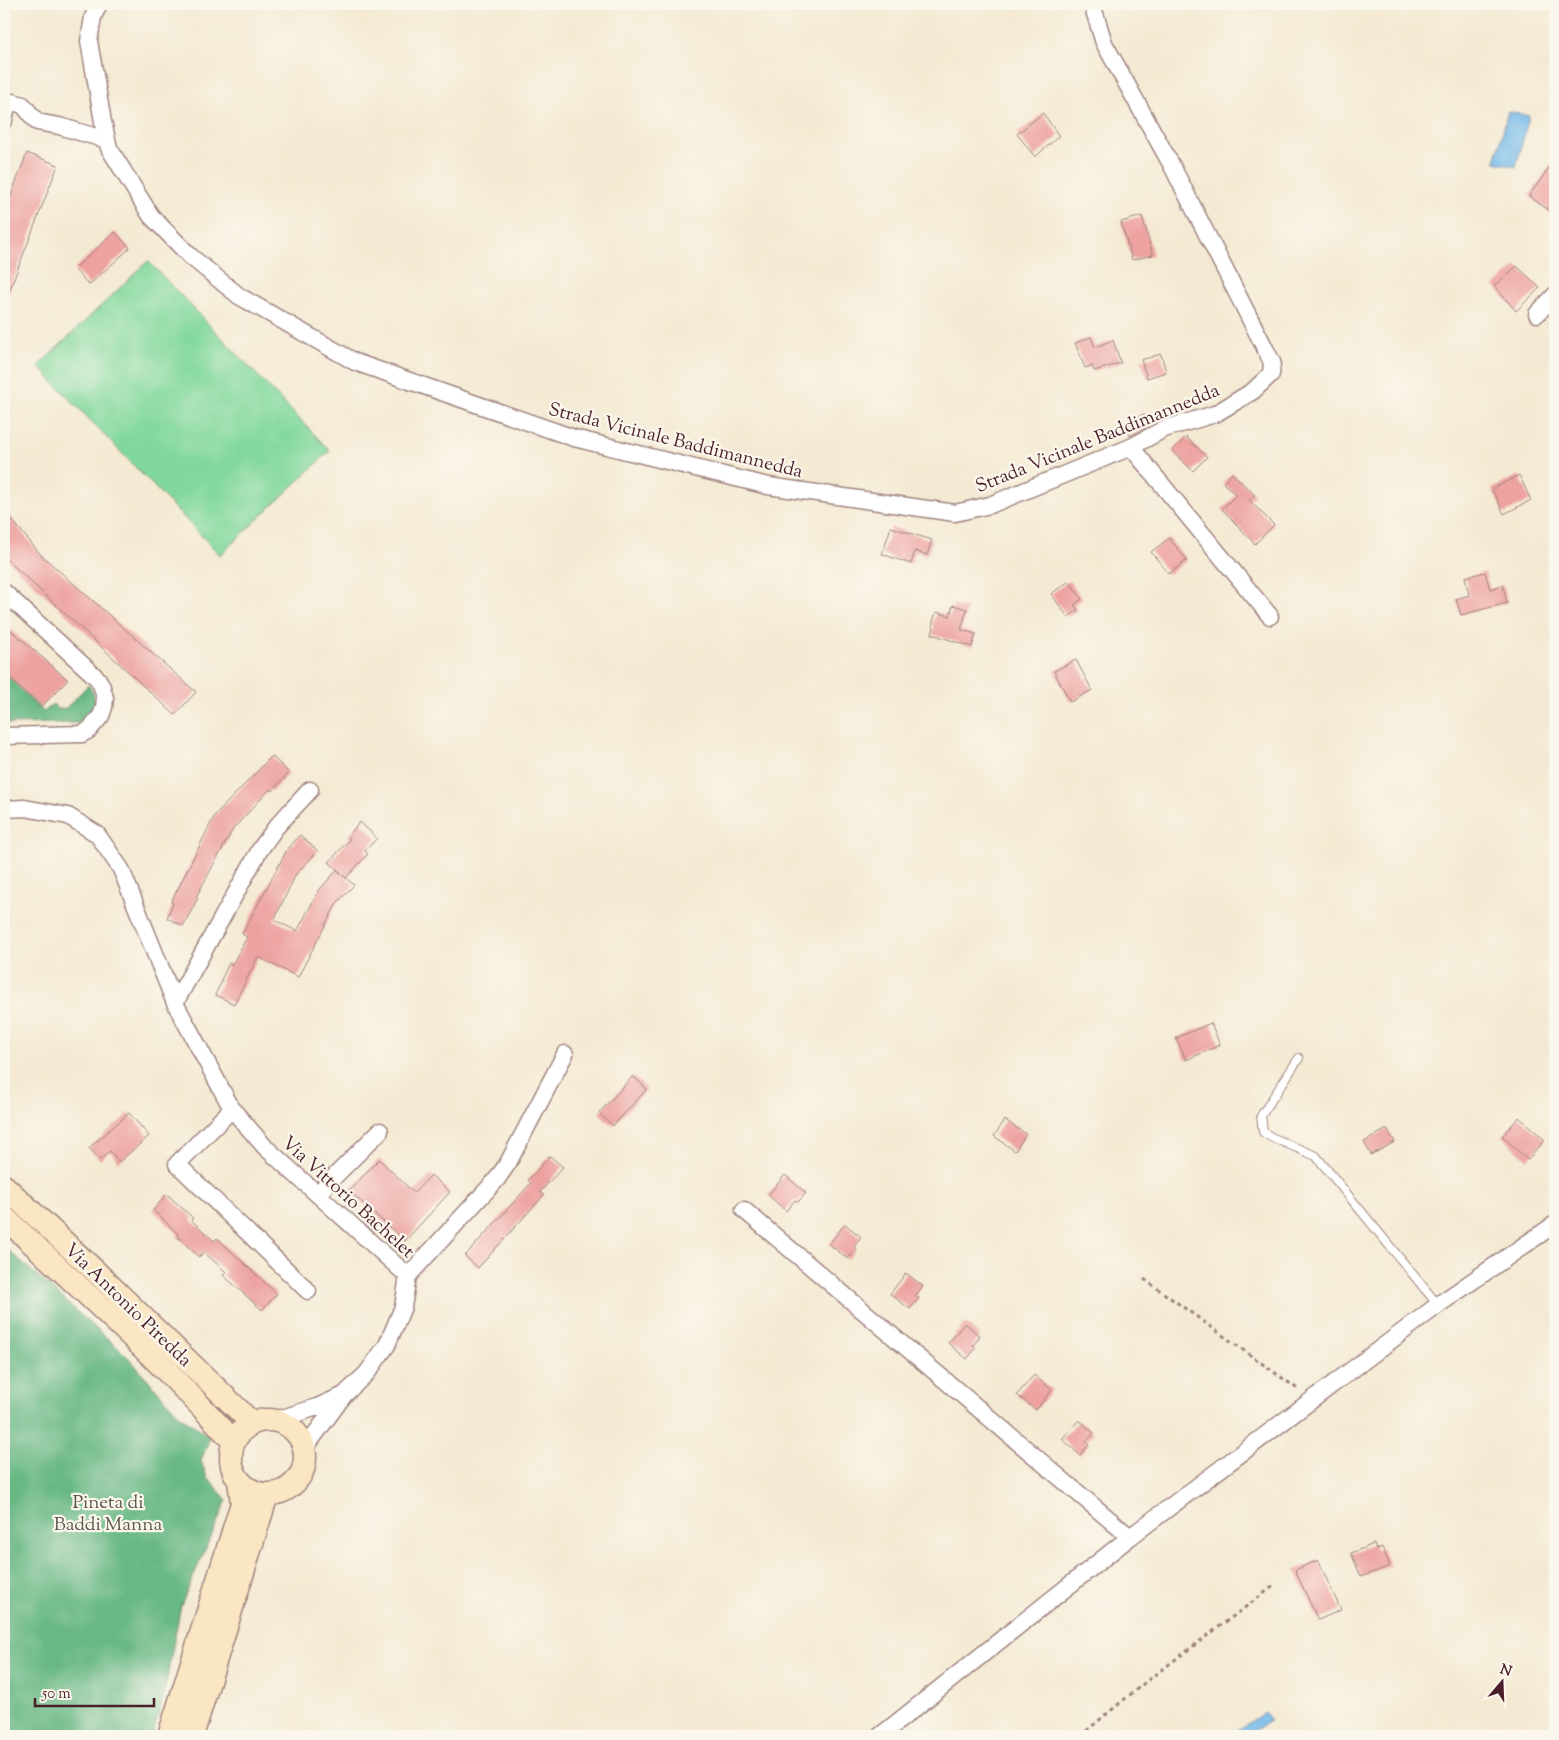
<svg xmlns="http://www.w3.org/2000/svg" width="1559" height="1740" viewBox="0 0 1559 1740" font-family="'Sorts Mill Goudy',serif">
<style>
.green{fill:#81d89c;stroke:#667c64}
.forest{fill:#68b884;stroke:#596c58}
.water{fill:#72b9e9;stroke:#5e6c8a}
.building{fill:#eda2a0}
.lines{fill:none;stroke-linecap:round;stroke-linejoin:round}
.lane-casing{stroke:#9f847f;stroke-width:10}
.street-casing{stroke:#9f847f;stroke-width:19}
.secondary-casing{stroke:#9f847f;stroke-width:25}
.path{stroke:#9f847f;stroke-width:3;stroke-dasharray:4 4;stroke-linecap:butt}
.lane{stroke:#fff;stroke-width:8}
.street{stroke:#fff;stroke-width:16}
.secondary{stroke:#fbe6c3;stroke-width:22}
.labels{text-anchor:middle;stroke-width:4.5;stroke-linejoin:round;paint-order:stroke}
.street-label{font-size:19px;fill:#4a1f2b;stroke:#fbf7ec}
.park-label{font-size:19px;fill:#5a564d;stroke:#fbf7ec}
</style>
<rect width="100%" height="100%" fill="#fbf7ec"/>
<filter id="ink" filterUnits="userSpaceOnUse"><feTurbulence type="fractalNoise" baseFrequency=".02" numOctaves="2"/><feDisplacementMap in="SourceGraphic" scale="10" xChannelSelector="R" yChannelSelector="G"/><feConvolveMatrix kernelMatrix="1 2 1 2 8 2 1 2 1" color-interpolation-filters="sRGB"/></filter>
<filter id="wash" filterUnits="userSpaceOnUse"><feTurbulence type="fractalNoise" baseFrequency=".0096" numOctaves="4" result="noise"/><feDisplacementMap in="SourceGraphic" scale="20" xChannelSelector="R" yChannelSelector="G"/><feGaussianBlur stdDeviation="1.12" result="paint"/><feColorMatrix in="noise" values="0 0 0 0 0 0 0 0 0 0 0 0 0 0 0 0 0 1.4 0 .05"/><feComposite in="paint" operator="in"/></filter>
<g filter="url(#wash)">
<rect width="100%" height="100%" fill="#f4ead3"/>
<!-- green -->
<path class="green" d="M148,261L330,451L220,555L38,366Z"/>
<!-- forest -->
<path class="forest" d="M4,672L44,712L53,704L58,709L66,708L88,685C101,701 94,714 77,723L4,724Z
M4,1246L128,1357L180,1416L210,1437L201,1461L207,1477L227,1500L181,1605L163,1699L152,1736H4Z"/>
<!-- water -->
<path class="water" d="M1508,111L1529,116L1516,167L1495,162Z
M1265,1712L1270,1720L1247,1736H1229Z"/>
<g id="blocks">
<!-- building -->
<path class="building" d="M1043,113L1059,136L1035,157L1017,134Z
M27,153L58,165L5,302L4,214Z
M1555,159V215L1529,196Z
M1142,216L1153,255L1132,260L1121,222Z
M115,232L130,248L89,285L74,269Z
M1517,266L1540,288L1516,311L1494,286Z
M1091,337L1095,347L1113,340L1121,363L1094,371L1092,366L1085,368L1075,343Z
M1161,354L1166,372L1147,378L1141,360Z
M1144,414L1145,428L1130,436L1125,424Z
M1186,437L1207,457L1193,471L1172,451Z
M1232,473L1255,495L1249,500L1274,525L1255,544L1222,509L1236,495L1223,483Z
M1519,475L1531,500L1504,514L1492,489Z
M4,510L40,554L196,692L175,715L4,557Z
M891,527L932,540L927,555L915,551L911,564L882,554Z
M1169,538L1187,560L1169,574L1151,552Z
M1485,572L1490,589L1503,585L1507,603L1461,615L1456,599L1469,595L1465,577Z
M1069,581L1082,599L1074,605L1078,610L1068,617L1051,594Z
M953,605L967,609L961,630L976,634L972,647L932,634L934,627L932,626L936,612L950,616Z
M4,624L68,680L40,708L4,672Z
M1076,660L1092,690L1070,702L1054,671Z
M272,756L289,773L272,791L270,789L233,829L196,897L198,898L183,926L167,918L173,903L171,902L215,815Z
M360,822L377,838L365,851L368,854L346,878L329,862L350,839L348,836Z
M300,835L318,851L296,874L274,920L297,931L320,889L337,870L354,885L337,903L298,977L258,957L234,1004L215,995L222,981L221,980L229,963L232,965L247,937L242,934L287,850Z
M1211,1023L1220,1045L1186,1060L1176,1038Z
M633,1076L647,1089L613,1126L599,1113Z
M129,1113L149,1136L119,1162L110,1151L100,1160L89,1148Z
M1519,1117L1545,1140L1528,1160L1502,1136Z
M1005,1120L1026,1134L1015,1151L994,1136Z
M1387,1129L1395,1142L1371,1155L1364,1142Z
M550,1156L563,1167L540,1192L544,1195L478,1268L465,1256L531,1183L528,1180Z
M379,1159L414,1193L431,1175L450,1192L405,1241L349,1191Z
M785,1175L806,1193L798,1202L795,1200L786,1211L768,1195Z
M167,1194L193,1218L191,1220L214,1241L217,1238L277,1294L262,1310L223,1275L226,1272L204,1252L199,1257L177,1236L178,1234L153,1210Z
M845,1224L861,1237L854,1247L856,1249L848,1259L829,1244Z
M906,1273L923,1286L915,1296L919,1298L910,1309L890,1294Z
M965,1323L980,1336L973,1346L976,1348L967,1359L948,1343Z
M1034,1375L1052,1390L1036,1410L1017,1395Z
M1079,1420L1094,1433L1086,1442L1089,1445L1080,1455L1062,1439Z
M1374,1544L1376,1550L1382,1547L1390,1566L1361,1577L1351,1553Z
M1318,1560L1341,1610L1318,1620L1295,1570Z"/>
</g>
</g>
<g filter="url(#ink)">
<use href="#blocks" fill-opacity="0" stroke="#9f847f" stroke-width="1"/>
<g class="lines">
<defs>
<path id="lane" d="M1299,1058L1261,1116L1263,1132L1271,1137L1316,1156L1438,1305"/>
<path id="street" d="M99,4L93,17L89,41L103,122L109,148L151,216L190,256L239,296L355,362L574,438L768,486L955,513L990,505L1131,447L1164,429L1215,414L1253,391L1271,374L1272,362L1172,166L1104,43L1092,4
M4,120L7,106L13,102L23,105L37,122L59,126L107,140
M1537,314L1555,295
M1131,447L1270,616
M4,592L98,679L102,687L105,698L104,707L101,716L89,730L82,734L4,736
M4,809L25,808L68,816L97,834L121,869L175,1003L232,1109L265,1147L408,1276L403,1307L387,1345L367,1373L344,1395L305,1448
M175,1003L259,851L276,827L310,790
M232,1109L177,1164L308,1291
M317,1194L380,1131
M744,1210L1130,1537
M408,1276L497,1179L508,1163L565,1054
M276,1420L317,1407L342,1396
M880,1736L1130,1537L1438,1305L1555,1224"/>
<path id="secondary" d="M4,1186L95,1271L252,1423
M4,1217C82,1290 162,1362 234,1442
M231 1457a37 37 0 1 1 74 0a37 37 0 1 1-74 0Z
M169,1736L242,1503L239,1481
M192,1736L267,1495"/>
</defs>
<!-- lane casing -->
<use href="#lane" class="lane-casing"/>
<!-- street casing -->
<use href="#street" class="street-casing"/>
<!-- secondary casing -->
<use href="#secondary" class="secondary-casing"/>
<!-- path -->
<path class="path" d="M1144,1279L1299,1390
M1080,1736L1148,1680L1275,1585"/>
<!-- lane -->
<use href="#lane" class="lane"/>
<!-- street -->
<use href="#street" class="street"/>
<!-- secondary -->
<use href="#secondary" class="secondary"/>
</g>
</g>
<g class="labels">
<!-- street labels -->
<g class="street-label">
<text transform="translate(1097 437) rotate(-22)" y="7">Strada Vicinale Baddimannedda</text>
<text transform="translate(676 439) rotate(14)" y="7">Strada Vicinale Baddimannedda</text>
<text transform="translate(349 1196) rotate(42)" y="7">Via Vittorio Bachelet</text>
<text transform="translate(129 1304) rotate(44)" y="7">Via Antonio Piredda</text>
</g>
<!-- park labels -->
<g class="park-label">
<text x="108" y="1508">Pineta di<tspan x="108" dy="22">Baddi Manna</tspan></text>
</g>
</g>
<!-- margin -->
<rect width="1559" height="1740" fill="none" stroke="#fbf7ec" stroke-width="20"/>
<!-- north arrow -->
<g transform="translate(1502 1682) rotate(19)" stroke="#fbf7ec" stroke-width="4" paint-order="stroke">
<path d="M0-4L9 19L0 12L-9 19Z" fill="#4a1f2b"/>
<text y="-8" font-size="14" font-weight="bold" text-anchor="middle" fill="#4a1f2b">N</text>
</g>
<!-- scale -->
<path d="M35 1698v8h119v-8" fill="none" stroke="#4a1f2b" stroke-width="2.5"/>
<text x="42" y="1698" font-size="15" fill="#4a1f2b" stroke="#fbf7ec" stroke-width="4" paint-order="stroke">50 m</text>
</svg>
